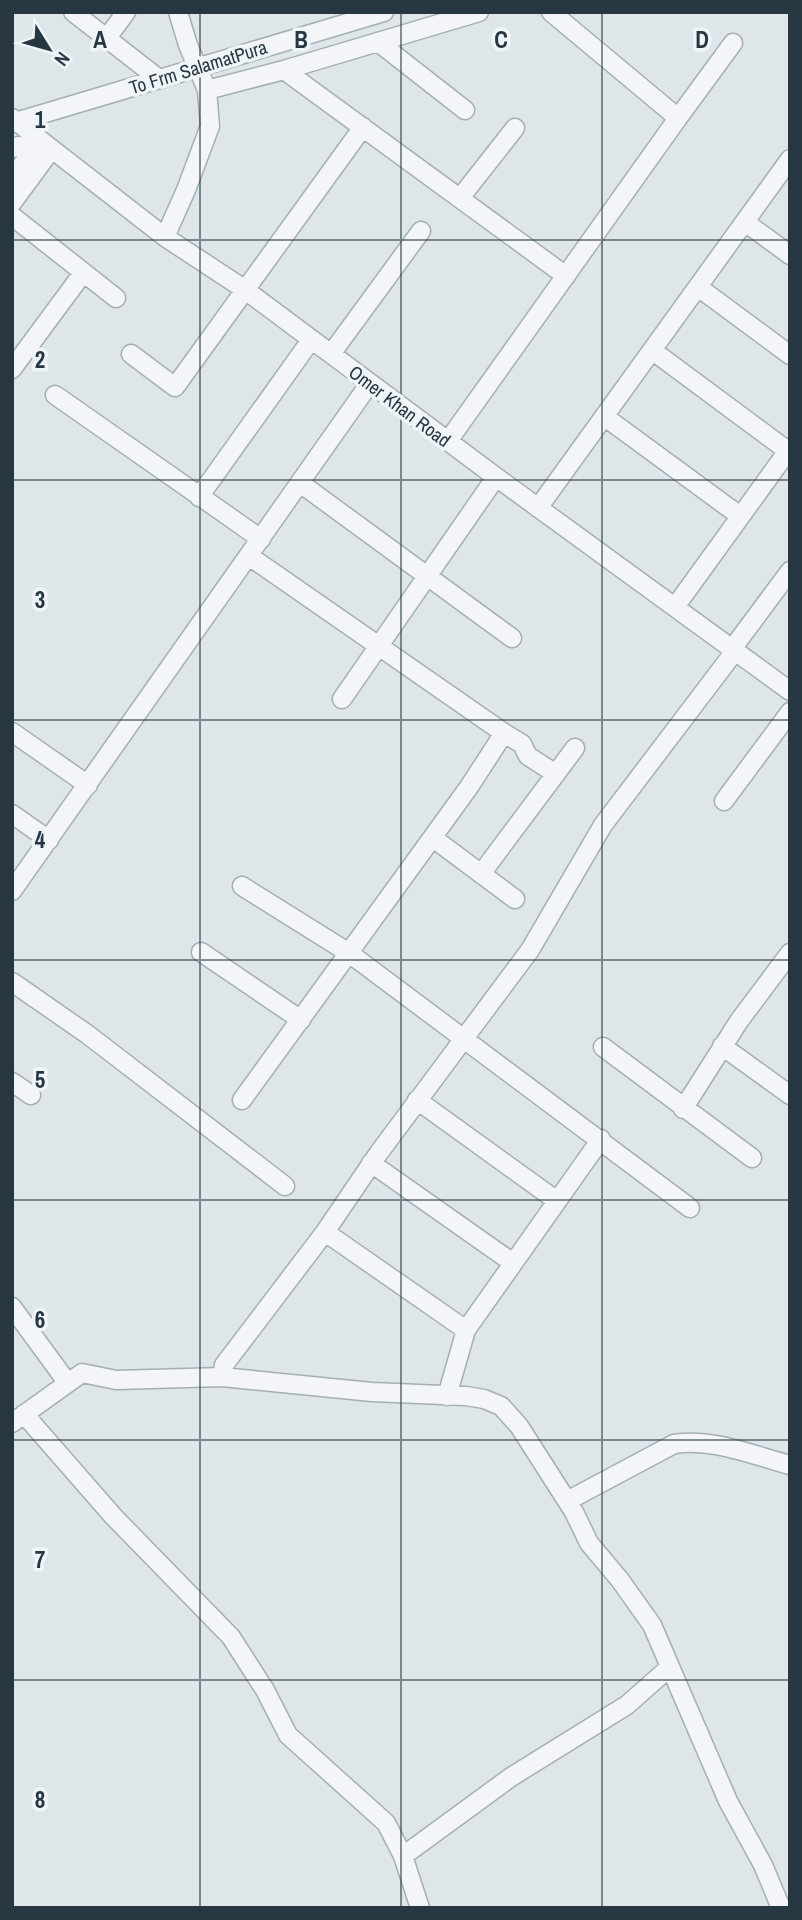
<svg xmlns="http://www.w3.org/2000/svg" width="802" height="1920" viewBox="0 0 802 1920" font-family="'Archivo Narrow',sans-serif">
<style>
.lines{fill:none;stroke-linecap:round;stroke-linejoin:round}
.minor-casing{stroke:#a4aeb4;stroke-width:21}
.minor{stroke:#f3f5f8;stroke-width:18}
.grid{fill:none;stroke:#273742;stroke-width:2;stroke-opacity:0.55}
.labels{text-anchor:middle;stroke-width:7;stroke-linejoin:round;paint-order:stroke}
.street-label{font-size:19px;fill:#273742;stroke:#eff4f7}
.grid-label{font-size:23px;text-anchor:middle;font-weight:bold;fill:#273742;stroke:#eff4f7;stroke-width:7;stroke-linejoin:round;paint-order:stroke}
</style>
<rect width="100%" height="100%" fill="#dfe6ea"/>
<g class="lines">
<defs>
<path id="minor" d="M73,12L159,79
M107,38L126,12
M378,42L465,110
M284,70L479,12
M207,90L284,70L566,276
M12,118L165,237L244,289L496,477L790,691
M678,118L733,43
M12,123L384,12
M12,148L40,140
M12,179L40,140
M460,198L515,128
M12,203L51,150
M12,216L116,298
M745,222L790,255
M165,237L186,190L210,126L207,90L188,45L178,12
M698,287L790,355
M653,351L788,451
M131,354L175,387L363,127
M331,354L421,231
M12,369L83,273
M55,395L261,539
M605,417L740,516
M448,441L678,118L551,12
M300,483L512,638
M199,497L311,340
M538,508L790,159
M675,607L790,448
M732,649L790,571
M342,699L496,477
M12,732L88,785
M504,733L522,744L528,756L556,774
M724,801L790,712
M12,814L49,840
M433,838L515,899
M481,874L575,748
M242,886L349,953L690,1208
M12,891L370,383
M201,952L301,1020
M12,982L87,1034L285,1186
M722,1046L790,1095
M603,1047L752,1158
M12,1082L31,1095
M242,1100L469,787L504,733L249,556
M417,1100L557,1201
M683,1109L739,1021L790,953
M371,1163L513,1263
M325,1232L466,1330
M12,1307L67,1382
M222,1377L224,1365L325,1232L378,1154L530,950L603,825L735,651
M447,1396L466,1330L601,1139
M24,1414L113,1516L231,1637L265,1690L288,1735L386,1823L403,1856L420,1908
M12,1423L82,1373L116,1380L222,1377L372,1392L466,1396L484,1399L501,1406L519,1426L574,1512L589,1543L620,1580L652,1625L728,1801L763,1865L781,1908
M567,1501L674,1444C713,1438 752,1455 790,1465
M403,1856L511,1777L627,1705L670,1667"/>
</defs>
<!-- minor casing -->
<use href="#minor" class="minor-casing"/>
<!-- minor -->
<use href="#minor" class="minor"/>
</g>
<!-- grid -->
<path class="grid" d="M200,12V1908M401,12V1908M602,12V1908M12,240H790M12,480H790M12,720H790M12,960H790M12,1200H790M12,1440H790M12,1680H790"/>
<g class="labels">
<!-- street labels -->
<g class="street-label">
<text transform="translate(198 67) rotate(-17)" y="7">To Frm SalamatPura</text>
<text transform="translate(400 406) rotate(37)" y="7">Omer Khan Road</text>
</g>
</g>
<g class="grid-label">
<text x="100" y="48">A</text>
<text x="301" y="48">B</text>
<text x="501" y="48">C</text>
<text x="702" y="48">D</text>
<text x="40" y="128">1</text>
<text x="40" y="368">2</text>
<text x="40" y="608">3</text>
<text x="40" y="848">4</text>
<text x="40" y="1088">5</text>
<text x="40" y="1328">6</text>
<text x="40" y="1568">7</text>
<text x="40" y="1808">8</text>
</g>
<!-- border -->
<rect width="802" height="1920" fill="none" stroke="#273742" stroke-width="28"/>
<!-- north arrow -->
<g transform="translate(49 49) rotate(127)" stroke="#eff4f7" stroke-width="5" paint-order="stroke">
<path d="M0-5L12 26L0 18L-12 26Z" fill="#273742"/>
<text y="-10" font-size="19" font-weight="bold" text-anchor="middle" fill="#273742">N</text>
</g>
</svg>
